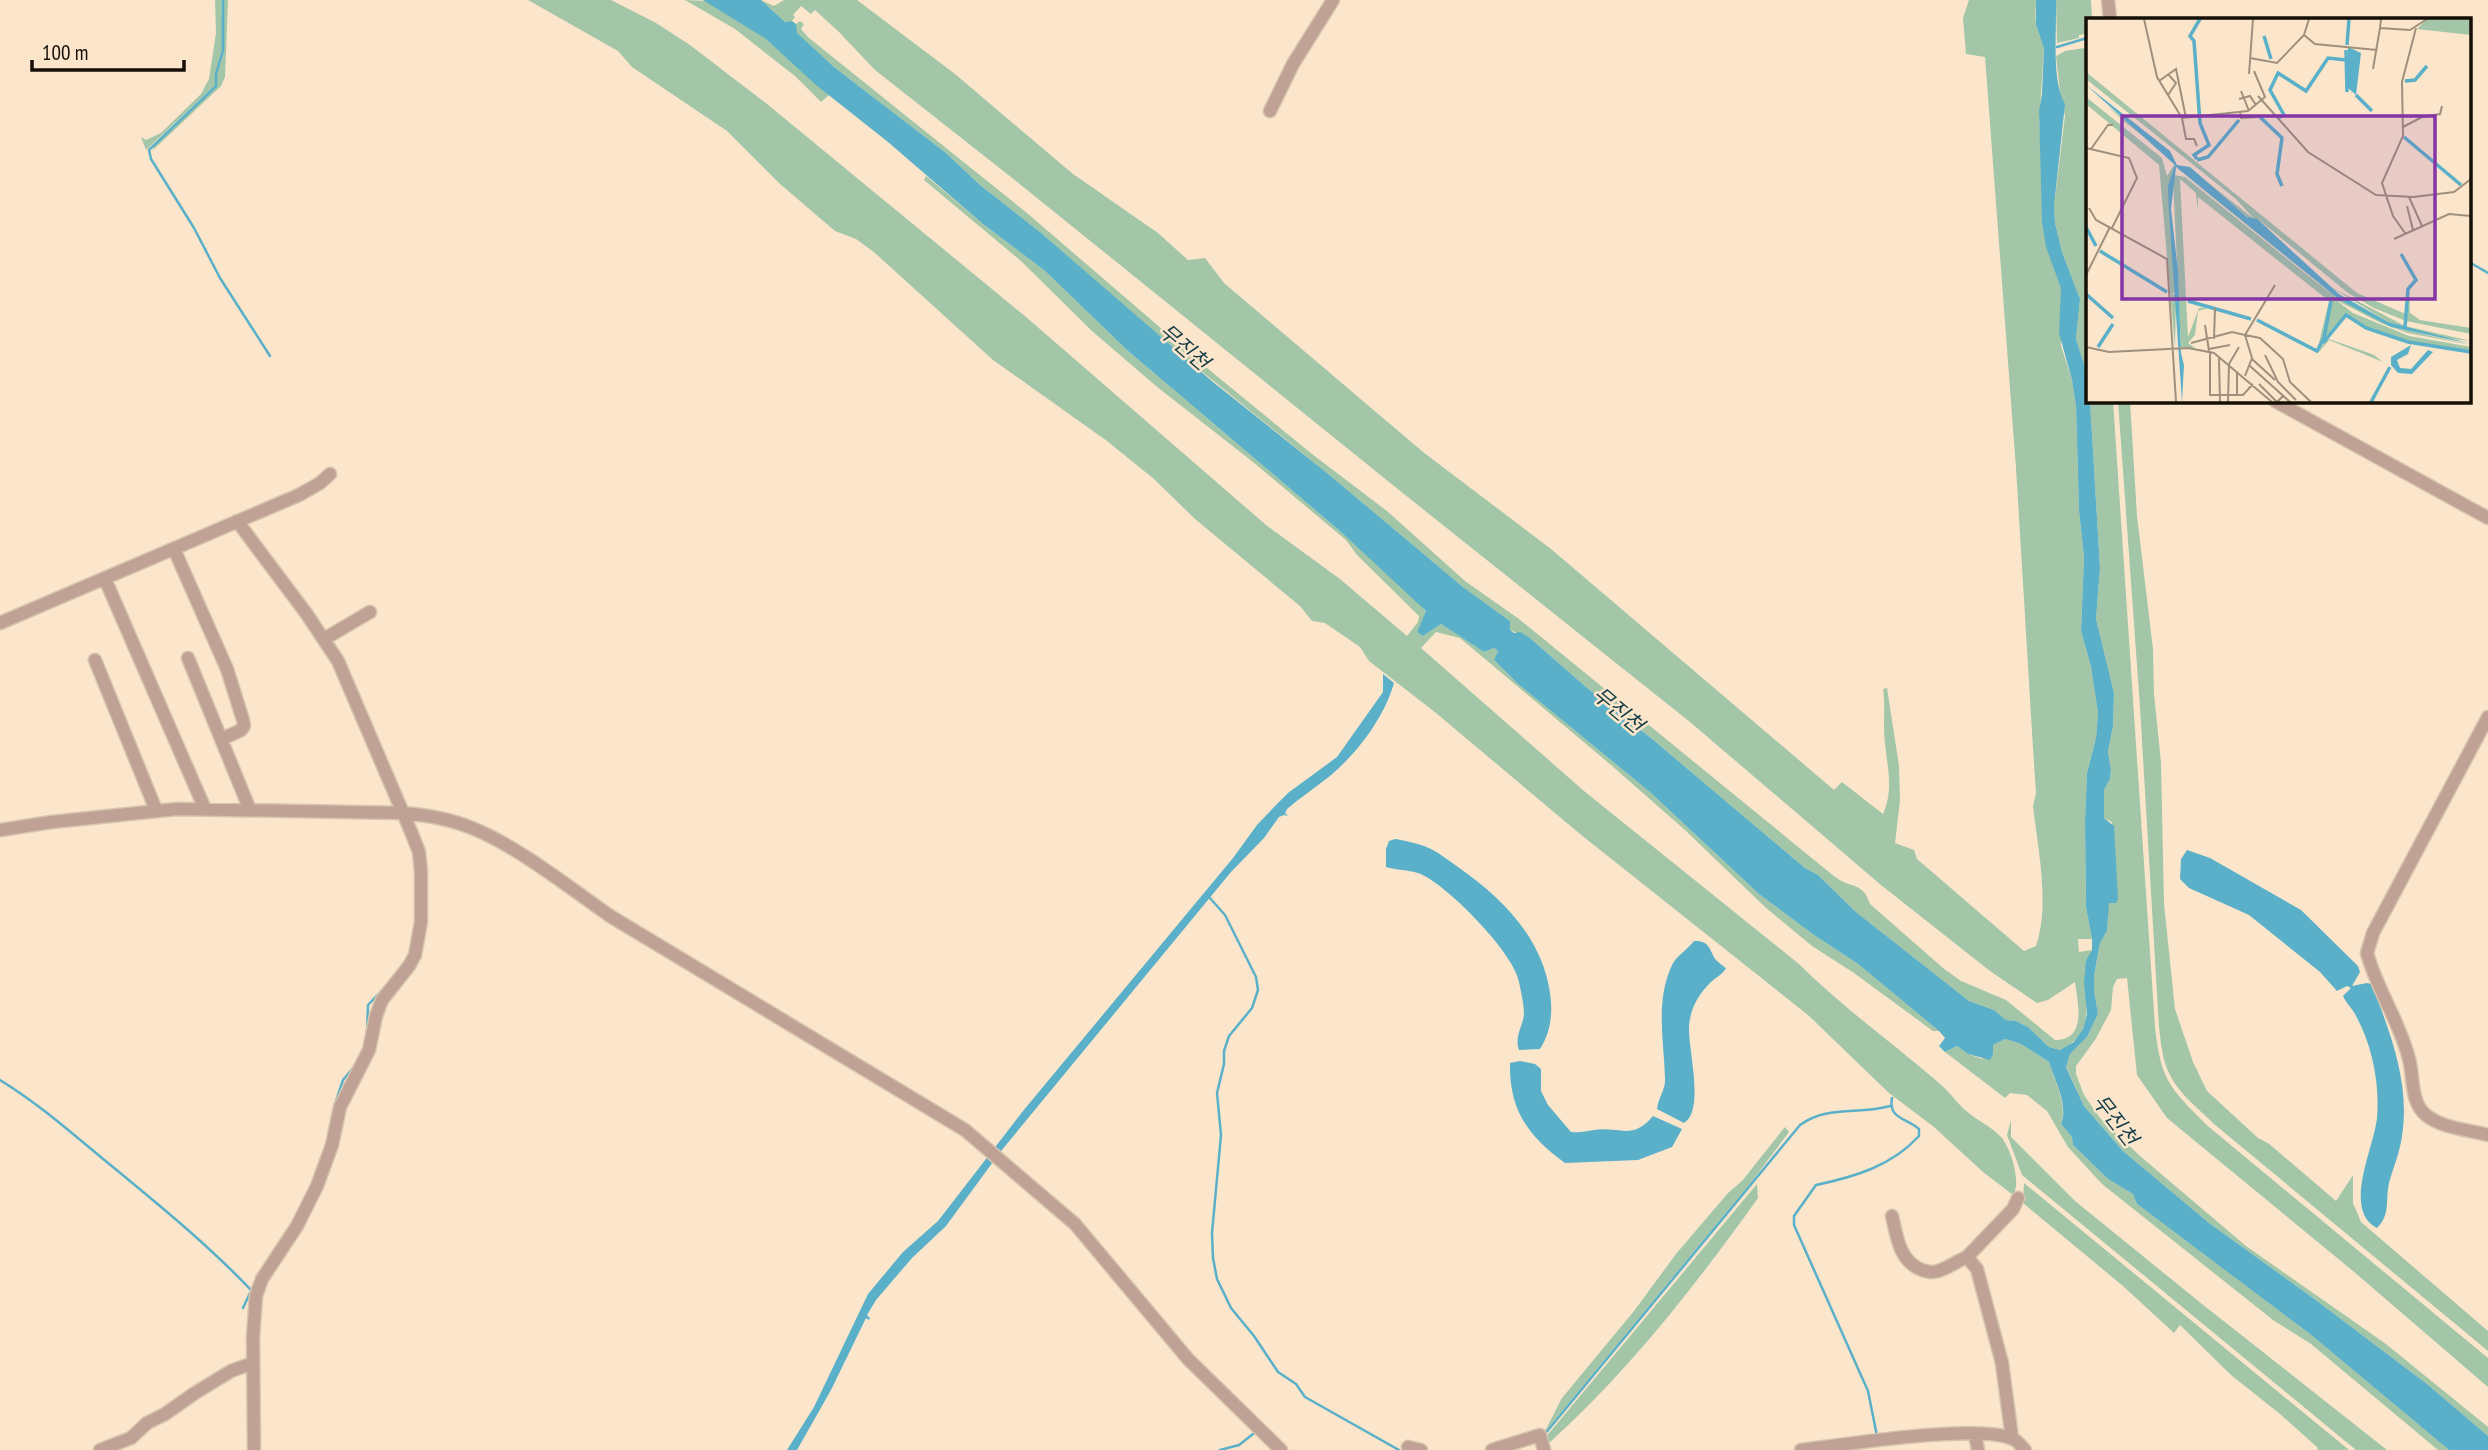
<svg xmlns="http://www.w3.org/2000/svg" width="2488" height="1450" viewBox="0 0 2488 1450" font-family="'PT Sans Narrow','Noto Sans KR',sans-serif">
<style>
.green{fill:#a2c6a7}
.water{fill:#59b0c8}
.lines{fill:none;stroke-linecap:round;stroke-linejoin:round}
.stream{stroke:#59b0c8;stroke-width:2.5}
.street-casing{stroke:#d6c4ac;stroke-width:15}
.street{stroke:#c0a195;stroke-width:12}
.labels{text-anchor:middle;stroke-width:5;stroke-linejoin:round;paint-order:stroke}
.water-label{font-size:21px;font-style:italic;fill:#153d48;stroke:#fbe6cc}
.inset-river{fill:none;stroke:#59b0c8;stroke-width:3.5}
.inset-road{fill:none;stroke:#9f907d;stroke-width:2}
.view{fill:#8435a6;fill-opacity:0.15;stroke:#8435a6;stroke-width:3.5}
.inset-edge{fill:none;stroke:#150f06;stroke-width:3.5}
</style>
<rect width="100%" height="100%" fill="#fbe6cc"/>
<!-- green -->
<path class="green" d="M215,0H222C221,17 224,35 222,52C221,63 216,73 215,85L146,150L141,137L146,140L161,133L201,94L209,79L216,33Z
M224,0H228L225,77L221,86L152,151L157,142L217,86V74L224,52Z
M528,0H611L656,23L690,45L767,104L1026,317L1266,525L1340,579L1407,636L1418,622L1419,616L1357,555L1346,540L1253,462L1156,386L1092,331L1021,261L924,180L926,176L983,224L1045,271L1127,350L1341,532L1419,603L1426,612L1417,632L1423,636L1441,624L1484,652L1494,648L1498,651L1494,660L1517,683L1651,793L1759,894L1814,935L1858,964L1939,1031H1933L1854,973L1812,946L1765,907L1685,830L1611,765L1460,638L1436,632L1421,648L1584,791L1799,964C1843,1008 1893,1043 1939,1083C1949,1091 1956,1102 1965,1110C1976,1120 1991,1126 2000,1136C2010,1145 2022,1183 2013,1195L1983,1172L1934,1127L1889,1093L1808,1015L1580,834L1436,713L1369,661L1360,647L1325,623L1312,621L1300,606L1195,519L1154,479L1107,441L993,360L875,253L856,239L835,231L780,184L727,131L632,67L618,51Z
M685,0L706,1L752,29L766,39L829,95L821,102L795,76L735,29Z
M761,0L774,6L784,0H857L955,74L1073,174L1158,233L1188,260L1205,258L1224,283L1423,452L1551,549L1834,790L1842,782L1883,814C1896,786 1884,757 1884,727C1884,714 1885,702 1883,689L1887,688L1899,766L1900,800L1895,843L1914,850L1917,859L2024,951L2036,946C2050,905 2038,849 2033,806L2036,793L2033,748L2016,468L1985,57L1966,54L1963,18L1969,0H2036C2036,9 2034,22 2038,31C2040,38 2043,40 2044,48L2039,124L2061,288V346L2072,380L2076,406L2079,511L2084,557L2081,631L2091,667L2098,713L2096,738L2087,773L2085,821L2086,907L2092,939H2078L2079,952L2092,950C2074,984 2106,1030 2060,1050L2049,1047L2028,1027L2016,1021L2006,1020L1994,1010L1969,1001L1856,912L1818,875L1805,868L1651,738L1586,687L1530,638L1510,630V621L1463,587L1327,473L1168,344L1040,232L980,185L946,153L834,67L796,33V24L800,21L804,24L801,29L809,38L1027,213L1213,373L1312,454L1387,511L1465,581L1519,619L1835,877C1852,889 1863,882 1870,904L1943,968L1961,981L2006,1000L2055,1040C2087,1040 2078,1004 2075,982L2048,1000L2037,1003L1990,971L1881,885L1690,722L1404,494L1016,181L875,70L839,32L815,10L811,14L801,6L793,15L795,17L792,21L785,22Z
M2056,0H2091L2092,19H2087V37L2086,34L2079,35V38L2057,43Z
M2084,48L2087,52V384L2076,339L2080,299L2062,252L2055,223L2054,206L2065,116L2060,92L2056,56L2065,51Z
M2090,401H2113L2155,1027C2161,1082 2171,1089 2209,1127L2488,1358V1387L2353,1271L2167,1118L2137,1075L2127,978L2117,979L2113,987L2111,1010L2095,1040L2076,1066V1074L2084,1095L2100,1118L2140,1156L2246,1246L2386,1344L2488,1427V1436L2427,1384L2313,1298L2209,1223L2123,1151L2084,1106L2066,1066L2070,1054L2087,1037L2098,1014L2094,990V976L2100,943L2107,931L2112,822L2104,818V790L2110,779L2111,770L2108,752L2113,726L2114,693L2096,619L2100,568Z
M2118,401H2130L2137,516L2153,649L2154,694L2161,762L2164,904L2175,1009L2193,1062L2207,1091L2258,1138L2268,1143L2336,1201L2353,1175V1203L2361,1222L2488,1331V1351L2214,1124C2199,1109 2179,1094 2170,1075C2162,1061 2161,1043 2159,1027L2140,707Z
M2005,1039L2021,1044L2049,1062C2054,1079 2068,1107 2061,1124L2072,1137L2073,1145L2108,1179L2133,1194L2137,1204L2310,1334L2449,1450H2438L2311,1344L2273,1320L2102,1184L2068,1147L2047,1111L2027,1095L2010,1093L2005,1098L1945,1052L1957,1046L1968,1054L1982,1059L1993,1054V1045Z
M2011,1120V1137L2075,1201L2202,1304L2387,1450H2356L2022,1175L2007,1135Z
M1785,1127L1789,1132L1752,1181L1544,1433L1562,1398L1634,1311L1676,1254L1728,1193L1742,1181Z
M2024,1183L2349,1450H2317L2318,1448L2280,1414L2231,1375L2180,1325L2174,1333L2123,1286L2023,1203Z
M1757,1184L1758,1198C1695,1286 1628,1372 1548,1444L1545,1438Z"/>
<!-- water -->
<path class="water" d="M703,0H761L785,22L792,21L796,24L797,33L834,67L946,153L980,185L1040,232L1213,382L1327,473L1463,587L1510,621V630L1514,633L1520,632L1530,638L1586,687L1651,738L1805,868L1818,875L1856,912L1969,1001L1994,1010L2006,1020L2016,1021L2028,1027L2049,1047L2060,1050L2074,1042L2083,1029L2087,1014L2084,982L2086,961L2092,950V939L2086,907L2085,821L2087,773L2096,738L2098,713L2091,667L2081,631L2084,557L2079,511L2076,406L2072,380L2059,333L2061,288L2046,247L2042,221L2039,111L2042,94L2044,48L2036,25V0H2056C2057,28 2051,81 2065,104L2054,206L2055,223L2062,252L2080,299L2076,339L2084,365L2087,401H2090L2100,568L2096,619L2114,693L2113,726L2108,752L2111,770L2110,779L2104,790V818L2114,826L2118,899L2116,903H2109L2107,931L2100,943L2094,976V990L2098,1014L2087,1037L2070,1054L2066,1067L2084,1106L2123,1151L2209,1223L2313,1298L2427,1384L2488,1436V1450H2449L2310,1334L2137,1204L2133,1194L2108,1179L2073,1145L2072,1137L2061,1124C2069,1107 2054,1078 2049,1062L2021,1044L2005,1039L1993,1045V1054L1990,1060L1968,1054L1957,1046L1945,1052L1939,1046L1945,1038L1939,1031L1858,964L1814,935L1759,894L1651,793L1517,683L1494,660L1498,651L1494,648L1484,652L1441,624L1423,636L1417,632L1426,611L1341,532L1127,350L1045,271L983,224L888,142L816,85L766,39Z
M1383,674L1394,683C1384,718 1358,752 1330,776C1316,787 1301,797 1287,809L1285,813L1288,816L1284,815L1279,817L1264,838L1231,872L1001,1151L946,1226L912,1258L876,1300L867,1315L870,1318L869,1320L866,1318L831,1390L797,1450H787L814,1407L868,1294L903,1252L938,1221L1023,1111L1233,858L1257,825L1275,806L1288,793L1337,757L1383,692Z
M1395,839C1407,841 1421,844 1431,849C1441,854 1449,861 1458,867C1502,898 1542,937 1550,993C1553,1012 1551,1032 1540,1049L1519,1050C1514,1037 1523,1026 1524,1014C1524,1004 1521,992 1519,982C1515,954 1445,882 1418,873C1408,870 1396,870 1386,867V849L1389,841Z
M2187,850L2210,858L2301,910L2358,966L2360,972L2352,986L2367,983L2371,984L2374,990C2392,1038 2410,1085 2402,1136C2400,1152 2393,1168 2389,1183C2385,1201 2391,1214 2377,1228C2342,1210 2374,1148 2377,1118C2380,1084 2372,1044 2355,1014C2351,1007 2346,1003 2343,996L2351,988L2347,986L2337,991L2320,972L2249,915L2189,888L2180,879L2181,859Z
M1694,941C1710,940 1709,950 1716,960C1717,961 1724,967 1726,968C1722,975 1716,977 1710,983C1698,995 1690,1009 1689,1027C1688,1049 1705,1110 1684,1123L1657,1109C1658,1098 1666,1089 1665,1078C1664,1040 1655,1002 1672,965C1677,955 1687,950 1694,941Z
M1520,1061L1535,1064L1541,1069V1091L1548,1105L1571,1132C1580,1133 1586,1131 1594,1130C1620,1126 1632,1141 1653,1116L1682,1129L1672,1147L1638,1160L1565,1163C1528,1136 1509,1110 1510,1063Z"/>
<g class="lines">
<!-- stream -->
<path class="stream" d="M223,0V51L216,74V86L149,150L151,159L194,228L220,278L270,356
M2057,47L2087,38
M2469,262L2488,273
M1209,897L1225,915L1256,977L1258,990L1252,1008L1229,1036L1224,1051V1064L1217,1093L1221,1135L1212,1233L1213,1258L1217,1279L1231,1308L1254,1336L1278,1372L1296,1384L1305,1397L1399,1450
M367,1033L368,1005L385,987
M0,1080C44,1107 79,1140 119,1172C164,1209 210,1247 251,1290
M335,1104L343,1080L354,1067
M243,1308L256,1280
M1544,1435L1800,1125C1826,1105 1860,1115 1890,1106
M1877,1436L1868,1391L1794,1225V1216L1816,1185C1854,1177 1892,1166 1919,1136V1129C1907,1118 1888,1119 1892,1098
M1220,1450L1239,1445L1253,1434"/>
<defs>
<path id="street" d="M2108,0L2110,19
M1270,111L1293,64L1333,0
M2275,401L2488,518
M237,521L306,613L338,661L412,834L419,852L421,872V922L415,955L409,966L382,1000L376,1016L369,1050L340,1107L332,1145L317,1186L297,1226L262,1279L256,1296L253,1337L254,1450
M174,549L227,669L243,720L244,726L241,730L222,739
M105,579L205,809
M0,623L299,495L320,483L330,474
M324,639L370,612
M188,658L250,810
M95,660L156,810
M2488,717L2373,933L2367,953C2377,990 2400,1022 2409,1059C2414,1077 2410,1102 2426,1115C2441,1128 2469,1130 2488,1135
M0,830L52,822L177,809L403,813C427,815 450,819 472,828C517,846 570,888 610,916L965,1130L1075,1224L1188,1359L1281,1450
M1892,1216C1897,1237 1899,1261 1922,1270C1928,1272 1932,1273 1938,1271C1948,1268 1957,1261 1967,1257L1977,1269L2002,1363L2012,1438
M1967,1257L2013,1209L2018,1198
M1975,1434L1978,1450
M1408,1447L1421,1450
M100,1450L131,1438L147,1423L165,1414L195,1393L231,1371L253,1363
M1492,1450L1540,1435L1544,1450
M1801,1450C1844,1445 1978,1423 2013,1439C2018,1441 2021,1446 2025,1450"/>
</defs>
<!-- street casing -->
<use href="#street" class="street-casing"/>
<!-- street -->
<use href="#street" class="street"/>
</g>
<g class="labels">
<!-- water labels -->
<g class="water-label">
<text transform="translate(1184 347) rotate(41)" y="7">무진천</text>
<text transform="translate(1618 710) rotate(40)" y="7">무진천</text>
<text transform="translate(2115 1120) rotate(52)" y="7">무진천</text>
</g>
</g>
<!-- overview -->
<g transform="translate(2086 18)">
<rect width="385" height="385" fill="#fbe6cc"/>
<path d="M341,1H385V17L331,11ZM0,54L271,275L322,297L321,271L331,262L323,271L324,295L334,302L385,310V316L320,303L288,290L262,275L172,201L232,259L105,151L168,201L150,181L0,61ZM0,79L76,140L81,158L88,147L85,140L40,105L20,87L82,136L87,142L89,149L254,282L271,290L305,309L385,327L322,315L297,306L250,282L267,295L323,318L385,329V333L322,324L280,310L260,297L246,311L233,333L240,323L243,321L283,335L288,337L297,344L243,322L234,333L231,335L166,301L231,333L243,283L112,179V194L110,175L94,161L102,319L113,290L125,289L112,293L109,317L102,325L109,330L95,329L87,161L83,194L90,255V274L85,276H90L89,330L73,147L0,86ZM90,150L165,208L249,279L99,159L88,157ZM245,269L319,308L385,323L356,320L302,304Z" fill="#a2c6a7" fill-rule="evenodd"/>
<path d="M262,29L275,35L270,77L262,70ZM0,67L84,133L91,147L104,149L161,199L171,201L253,276L302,304L385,326L305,309L254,282L90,149L85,191L92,253L95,335L98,347L96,384L83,194L82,168L89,147ZM325,327L322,336L311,342L314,350L325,351L342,332L347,334L326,356L312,355L305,347V339Z" fill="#59b0c8"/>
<path class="inset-river" d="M178,18L185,41M261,27L263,1M260,32L261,74M319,63L329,62L341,48M270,77L286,93M174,99L196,120L191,156L196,168M192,100L198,97L184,72L192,55L220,73L242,40L260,42M318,119L375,167M111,141L108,137L123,127L114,105L108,23L104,18L114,1M111,142L122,139L153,102M0,209L10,228M14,233L81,274M315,236L330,262L322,271L319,309M0,276L27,300M102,283L165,301M171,302L231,333L238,320L245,283M237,325L260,297L280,310L322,324L385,334M12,329L27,306M285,384L304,349"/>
<path class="inset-road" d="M58,1L71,59L96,100L162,93L179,79L168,53M295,1L294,10L324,12L341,1M218,17L229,26L291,32M164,40L191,45L218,17L223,1M287,51L294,10M163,56L167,1M73,63L90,51L100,100M155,73L163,93M82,77L90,65L82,56M172,78L222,134L290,177L327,179L368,174L385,161M153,81L164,78L170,87M154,95L155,100L172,99M96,100L100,121H108L111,128M317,109L336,99L354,96L356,88M0,130L43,140L51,160L26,210M5,131L22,107H27M323,179L336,208M321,188L327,212M3,190L10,202L81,241L90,384M319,215L307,198L296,165L317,118L316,64L330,10M308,221L363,196L385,198M0,257L24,209M189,267L159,317L174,320L197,341L204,364L225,384M119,307L123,333M128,321L129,290M105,325L146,314L159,317L166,340L159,358M0,329L23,334L102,330L128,335L186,384M123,331L144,327M124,334V377H157L167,366M179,337L192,364L210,382M133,340L134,384M166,341L189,362M164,348L204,384M173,366L191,384L197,378M151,377V355M142,384L143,346L153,329"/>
<path class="view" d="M36,98H349V281H36Z"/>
<rect width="385" height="385" class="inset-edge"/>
</g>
<!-- scale -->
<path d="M32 60v10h152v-10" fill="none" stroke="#150f06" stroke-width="3.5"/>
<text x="42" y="60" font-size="21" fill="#150f06" stroke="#fbe6cc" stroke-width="5" paint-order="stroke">100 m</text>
</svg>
